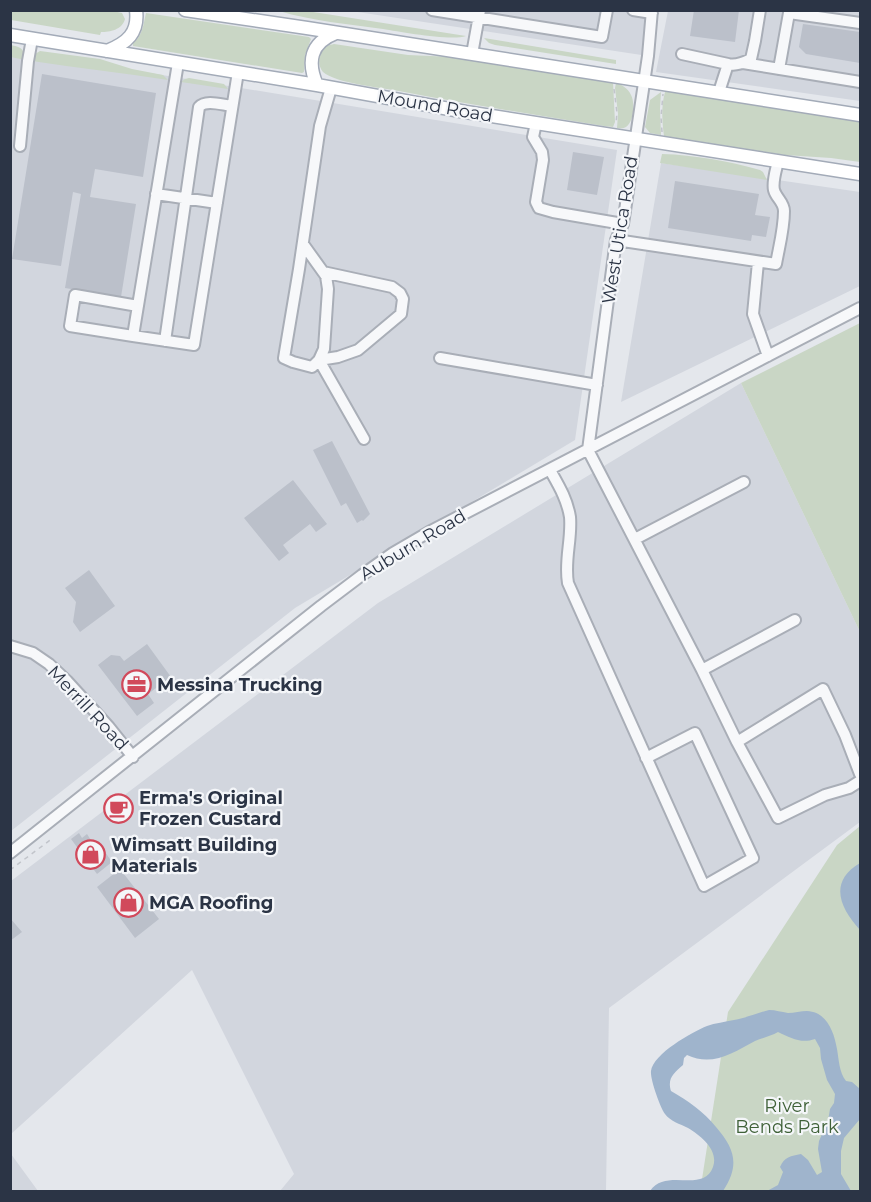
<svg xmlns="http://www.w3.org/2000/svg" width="871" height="1202" viewBox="0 0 871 1202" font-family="Montserrat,sans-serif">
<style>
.built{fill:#d2d6de}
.green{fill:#c9d6c5}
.water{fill:#9fb4cc}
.building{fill:#bbc0ca}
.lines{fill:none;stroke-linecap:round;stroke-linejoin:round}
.minor-casing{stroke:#a9aeb7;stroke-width:14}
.major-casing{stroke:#a3abb8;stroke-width:15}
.path{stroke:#c2c5cb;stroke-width:1.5;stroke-dasharray:4.5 4.5;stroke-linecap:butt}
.minor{stroke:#f7f8fa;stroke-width:10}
.major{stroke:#fff;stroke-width:12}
.labels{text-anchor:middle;stroke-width:4.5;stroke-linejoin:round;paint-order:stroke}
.street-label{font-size:18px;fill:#2b3445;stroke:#f4f6f9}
.poi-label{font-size:18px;font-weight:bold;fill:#2b3445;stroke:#f4f6f9;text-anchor:start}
.park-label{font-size:18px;fill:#3f6138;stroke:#f4f6f9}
</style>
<rect width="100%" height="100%" fill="#e4e7ec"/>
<!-- built -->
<path class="built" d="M351,11H653L648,56Z
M668,11H860V101L656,72Z
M11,50L617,150L575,440L295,608L11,831Z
M661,163L860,192V286L621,402Z
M741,383L860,632V822L609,1008L606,1191H280L294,1174L192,970L11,1134V881L378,603Z
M11,1154L38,1191H11Z"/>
<!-- green -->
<path class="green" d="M10,11H113L122,13L125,19C122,30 110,32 101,32L100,35L11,20Z
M279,11H307L466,36C451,41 401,32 383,29C348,24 312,21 279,11Z
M146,13L309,37L311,39L305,55L304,72L302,73L133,46V43C143,35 143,25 146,13Z
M484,38L616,60V64L603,62L495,45L489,43Z
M334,44L408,55L453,57L613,82L615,122L613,127L604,126C536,115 467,104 399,91C382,88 335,83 323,72C318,66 318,57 322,50C325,46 329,45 334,44Z
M10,45C21,47 24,48 25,60L11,57Z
M40,51L100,59L132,69L163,75L168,80C123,73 78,68 32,61L35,54Z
M189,78L224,84L228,89L181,82L185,79Z
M616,83C622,85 628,88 631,95C635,102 634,122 626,127C623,129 620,128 617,128L618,114L615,88Z
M673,91L860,121V162L831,158L785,155L664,136C662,121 661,107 665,92Z
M661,92L660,109L661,135L650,133L645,127L650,100Z
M662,154C695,155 728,161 760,170L763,172L767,180L660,163Z
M860,323V632L741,383Z
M860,826V1191L700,1192L728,1012L837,845Z"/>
<!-- water -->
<path class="water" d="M860,863V930C840,908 828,882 860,863Z
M769,1010C776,1010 781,1012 788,1013C794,1013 801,1011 807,1011C827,1012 834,1032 837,1049C839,1060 839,1072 846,1081L852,1082L860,1089V1119L844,1138L841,1151V1174L851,1191H767L778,1185L783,1172L780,1167C784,1157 791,1156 801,1154L808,1160L817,1175L822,1172L818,1149L819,1141L828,1121L830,1109L834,1103L835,1094L827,1080L821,1059L820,1048L815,1039C801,1044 791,1038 778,1032C771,1036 762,1038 755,1041C733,1053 712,1067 687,1055L684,1058L683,1065C674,1073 667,1078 671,1091C688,1101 703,1111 716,1127C735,1149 740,1165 723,1191H650C666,1167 703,1194 713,1167C719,1150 701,1136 688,1128C680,1124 670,1121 665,1114C660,1107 650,1079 651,1071C653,1054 692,1032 707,1026C715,1023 725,1022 734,1020C746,1018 757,1013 769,1010Z"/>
<!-- building -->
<path class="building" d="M694,10H739L735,42L690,36Z
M803,24L860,32V63L806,54L799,47Z
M42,74L156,93L143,177L95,169L90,197L136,204L121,297L65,288L81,194L73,192L61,266L12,259Z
M573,152L604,157L597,195L567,190Z
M675,181L759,194L755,215L770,217L766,237L752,235L751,241L668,228Z
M332,441L370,514L363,521L362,520L357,523L346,503L341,506L313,450Z
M293,480L327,524L316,532L310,524L283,545L289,553L279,561L244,518Z
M89,570L115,606L80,632L73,622L76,602L65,588Z
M147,644L171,677L148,694L154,703L137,716L98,665L111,655L120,656L124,661Z
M113,798L118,805L124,800L133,812L118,823L104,804Z
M79,833L82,838L87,834L94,845L91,848L98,857L105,852L112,862L97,874L71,839Z
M120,869L159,919L135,938L97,887Z
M10,918L22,932L10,941Z"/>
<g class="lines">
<defs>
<path id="minor" d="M432,10L602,37L607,10
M633,10L652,13
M472,54L480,10
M682,54L728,64
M178,63L133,336L194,345L238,72
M743,63L860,82
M779,69L789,13L860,23
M719,92L728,64C736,66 743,63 751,59L755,41L760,10
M536,123L533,137L542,152L543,160L536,202L539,208L553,212L623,224
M20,146L28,61L32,39
M156,194L217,203
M616,240L776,264C779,247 784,229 784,211C784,202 776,198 774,190C772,182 776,170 778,161
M303,244L326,276L328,289L324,349L319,360L312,367L293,362L284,358L299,269L320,126L331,88
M758,262L753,314L768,356
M323,272L392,287L400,293L403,299L401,314L358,350L338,357L319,360L364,439
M133,336L70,326L75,295L138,306
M165,341L199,107C206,99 222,105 232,106
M440,358L597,385
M588,450L702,670L737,742L778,818L825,795L849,788L860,781
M588,450L616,240L623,224L648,56L652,10
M550,470C559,486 567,499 570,517C572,539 564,561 568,583L704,886L753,858L695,733L646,758
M635,539L744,482
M10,646L33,653L49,664L67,681L109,727L133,757
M702,670L795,620
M737,742L823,689L845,735L860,774
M10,853L321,606L362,575L393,553L429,532L860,308"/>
<path id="major" d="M185,10L307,28L860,115
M10,35L317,85L466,112L860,174
M107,51C127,43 139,33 136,10
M317,85C307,62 310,43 336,33"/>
</defs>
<!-- minor casing -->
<use href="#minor" class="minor-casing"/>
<!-- major casing -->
<use href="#major" class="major-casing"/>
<!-- path -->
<path class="path" d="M614,89L617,113L616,123
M662,132L661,117L663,94
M10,870L53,838"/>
<!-- minor -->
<use href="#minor" class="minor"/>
<!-- major -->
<use href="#major" class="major"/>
</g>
<!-- icons -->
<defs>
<symbol id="office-ring" viewBox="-11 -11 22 22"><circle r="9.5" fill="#f4f6f9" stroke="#d1495b" stroke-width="1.5"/><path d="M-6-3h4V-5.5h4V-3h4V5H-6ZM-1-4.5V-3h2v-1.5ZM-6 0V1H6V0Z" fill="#d1495b"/></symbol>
<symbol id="cafe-ring" viewBox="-11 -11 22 22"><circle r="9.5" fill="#f4f6f9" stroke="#d1495b" stroke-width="1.5"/><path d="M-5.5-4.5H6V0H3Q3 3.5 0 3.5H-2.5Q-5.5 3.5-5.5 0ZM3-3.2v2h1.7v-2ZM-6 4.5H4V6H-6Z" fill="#d1495b"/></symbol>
<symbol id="shop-ring" viewBox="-11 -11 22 22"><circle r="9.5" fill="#f4f6f9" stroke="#d1495b" stroke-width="1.5"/><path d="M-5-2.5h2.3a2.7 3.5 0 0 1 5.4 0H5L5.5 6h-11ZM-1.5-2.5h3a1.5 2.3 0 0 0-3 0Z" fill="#d1495b"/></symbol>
</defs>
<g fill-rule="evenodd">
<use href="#office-ring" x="120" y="668" width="33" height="33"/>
<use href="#cafe-ring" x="102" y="792" width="33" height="33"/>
<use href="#shop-ring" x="74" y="838" width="33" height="33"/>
<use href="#shop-ring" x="112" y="886" width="33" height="33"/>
</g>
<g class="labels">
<!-- street labels -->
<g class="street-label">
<text transform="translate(435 106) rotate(10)" y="6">Mound Road</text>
<text transform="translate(620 230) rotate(-81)" y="6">West Utica Road</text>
<text transform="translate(413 545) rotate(-31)" y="6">Auburn Road</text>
<text transform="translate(88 708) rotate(47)" y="6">Merrill Road</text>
</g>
<!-- poi labels -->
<g class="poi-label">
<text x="157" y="691">Messina Trucking</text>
<text x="139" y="804">Erma's Original<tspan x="139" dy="21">Frozen Custard</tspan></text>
<text x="111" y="851">Wimsatt Building<tspan x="111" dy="21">Materials</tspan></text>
<text x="149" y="909">MGA Roofing</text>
</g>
<!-- park labels -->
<g class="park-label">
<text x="787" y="1112">River<tspan x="787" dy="21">Bends Park</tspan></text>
</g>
</g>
<!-- border -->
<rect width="871" height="1202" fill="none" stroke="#2b3445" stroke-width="24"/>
</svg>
